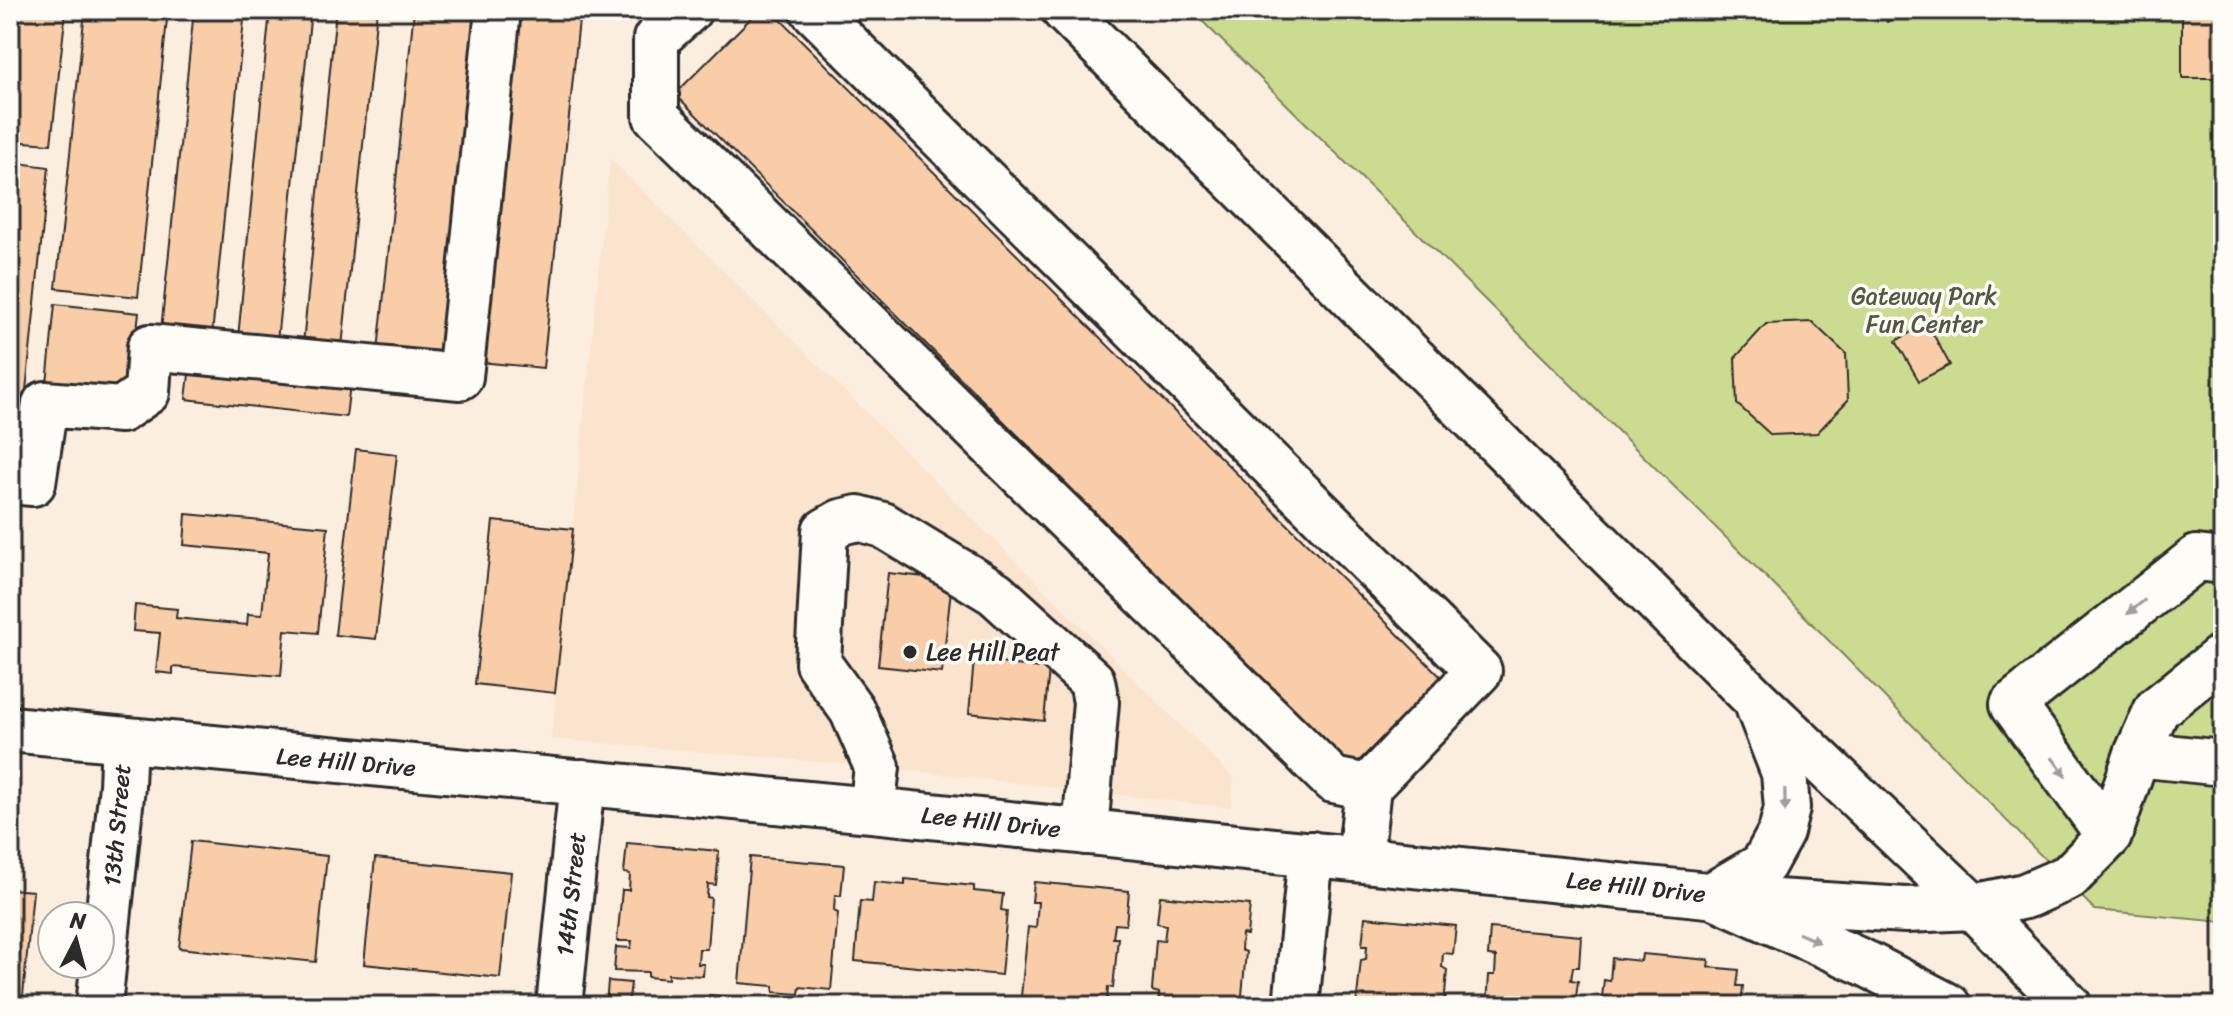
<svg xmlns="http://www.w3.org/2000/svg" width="2233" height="1016" viewBox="0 0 2233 1016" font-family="Sriracha,sans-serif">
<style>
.built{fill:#fbe4ce}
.park{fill:#cbdc90;stroke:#7b845e;stroke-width:2}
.building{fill:#f9cda8;stroke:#2b2b2b;stroke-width:2}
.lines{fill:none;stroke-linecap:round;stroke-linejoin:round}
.minor-casing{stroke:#2b2b2b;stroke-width:50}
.highway-casing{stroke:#2b2b2b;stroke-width:50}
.minor{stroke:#fdfcf7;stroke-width:44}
.highway{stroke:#fdfcf7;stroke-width:44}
.oneway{fill:#9e9e9b}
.poi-dot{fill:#2b2b2b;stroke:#fdfcf7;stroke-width:3}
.labels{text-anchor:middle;stroke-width:7;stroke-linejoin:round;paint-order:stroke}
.park-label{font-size:24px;fill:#535744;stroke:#fdfcf7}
.poi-label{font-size:24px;fill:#2b2b2b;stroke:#fdfcf7;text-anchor:start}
.street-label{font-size:24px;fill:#2b2b2b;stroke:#fdfcf7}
</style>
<rect width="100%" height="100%" fill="#fceedf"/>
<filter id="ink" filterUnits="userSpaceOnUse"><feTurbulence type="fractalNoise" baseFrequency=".0125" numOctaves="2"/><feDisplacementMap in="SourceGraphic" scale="16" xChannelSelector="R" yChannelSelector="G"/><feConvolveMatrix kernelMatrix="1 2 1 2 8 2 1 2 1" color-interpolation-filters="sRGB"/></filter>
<g filter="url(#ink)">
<!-- built -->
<path class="built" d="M610,158L1234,778L1231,808L877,767L551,739Z"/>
<!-- park -->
<path class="park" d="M1191,10H2223V922L2095,910L1767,578Z"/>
<!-- building -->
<path class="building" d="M10,10H66L51,144L10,141Z
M85,10H168L138,297L56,288Z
M194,10H245L212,335L161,330Z
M270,10H311L277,341L238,338Z
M336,10H377L342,347L303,344Z
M414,10H484L447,358L378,351Z
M516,10H580L543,368L480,362Z
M759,10H771L1442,678L1352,768L675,94Z
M1880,10H1908L1887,22Z
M2182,10H2223V78H2182Z
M10,162L49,167L18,468H10Z
M55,304L139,313L129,392L47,384Z
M1812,322L1846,354L1848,400L1817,433L1771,435L1737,404L1735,358L1766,324Z
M1927,323L1950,365L1919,381L1896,341Z
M190,366L350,384L346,417L186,399Z
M356,449L397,454L376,639L335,635Z
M186,514L328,527L318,633L285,630L281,676L173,667V674L156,672L160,633L133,631L135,605L177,609L176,618L247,625L248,614L262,615L268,553L184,545Z
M493,521L573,529L555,693L475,684Z
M888,573L952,580L942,673L878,666Z
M974,660L1049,669L1044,721L969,713Z
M191,841L327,856L316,962L179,948Z
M627,843L719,851L716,885L708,884L707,897L711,898L707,949H699L698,964H704L703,976L668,974V979L648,977V972L614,971L616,947L631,948L632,941H617L622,890H629L630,874L624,873Z
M750,857L844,865L841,896L835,895L834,911L838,913L831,990L800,987L799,994L774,992V986L739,983Z
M375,858L511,872L500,978L364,964Z
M905,879L974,886V891L1003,894L1001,910L1007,911L1001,975L855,961L860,901L872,902L874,882L905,885Z
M1034,882L1129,891L1126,925L1115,924L1113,938H1118L1113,988L1108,987L1107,1001H1113V1006H1020L1028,927L1036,928L1038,902H1032Z
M10,889L33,891L22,1006H10Z
M1160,896L1250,905L1247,935L1242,934L1241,950L1246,952L1241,1006H1158L1159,993L1152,991L1156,940L1164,941L1166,925L1157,923Z
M1365,917L1456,926L1453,954L1443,953L1442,967L1447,970L1444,1006H1356L1361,960L1366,959L1367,946H1362Z
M1490,928L1581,936L1579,967H1573L1571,980L1578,981L1575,1006H1487L1489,975H1495L1496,957L1488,956Z
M1642,954L1709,960L1708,967L1739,970L1737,986H1743L1741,1006H1601L1604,980L1610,981L1612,958L1641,961Z
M608,981L631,983L628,1006H606Z
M709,995L731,997V1003L739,1004V1006H708Z
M178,1002L216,1006H178Z"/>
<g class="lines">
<defs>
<path id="minor" d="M689,10L656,39V116L1333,780L1368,787
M813,10L1479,671L1368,787L1360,859
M10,481L33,483L45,404L121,410L147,392L150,347L460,377L498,10
M10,729L872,810L1776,902L1906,910L1973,907L2025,896L2069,877L2109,836L2137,754L2157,709L2223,656
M2137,754L2223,763
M872,810L877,767L852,710L818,663L825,531L841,522L858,518L883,525L995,593L1092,681L1096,702L1085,832
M2109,836L2013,704L2197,558L2223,561
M99,1006L122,786L124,740
M559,1006L582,782
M1296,1006L1311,854"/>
<path id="highway" d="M1064,10L1755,699L1973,907L2069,1006
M1712,895L1867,964L1948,1006
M1712,895L1763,865L1781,832L1787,808L1784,773L1759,709"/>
</defs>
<!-- minor casing -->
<use href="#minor" class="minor-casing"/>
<!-- highway casing -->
<use href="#highway" class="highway-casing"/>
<!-- minor -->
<use href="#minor" class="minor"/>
<!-- highway -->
<use href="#highway" class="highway"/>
</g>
<!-- one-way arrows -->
<defs><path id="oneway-solid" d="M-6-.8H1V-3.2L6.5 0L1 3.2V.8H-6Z" transform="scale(2)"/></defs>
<g class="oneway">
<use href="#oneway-solid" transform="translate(2136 607) rotate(141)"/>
<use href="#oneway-solid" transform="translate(2059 767) rotate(54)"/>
<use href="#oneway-solid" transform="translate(1785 800) rotate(89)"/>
<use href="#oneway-solid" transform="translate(1809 938) rotate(24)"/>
</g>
</g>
<!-- markers -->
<circle class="poi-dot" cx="910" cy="652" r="8"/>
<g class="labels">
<!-- park labels -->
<g class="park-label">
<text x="1924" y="304">Gateway Park<tspan x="1924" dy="28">Fun Center</tspan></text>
</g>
<!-- poi labels -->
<g class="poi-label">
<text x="926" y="660">Lee Hill Peat</text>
</g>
<!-- street labels -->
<g class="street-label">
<text transform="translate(346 762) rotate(5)" y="8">Lee Hill Drive</text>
<text transform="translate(991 822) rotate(6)" y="8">Lee Hill Drive</text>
<text transform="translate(117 825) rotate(-85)" y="8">13th Street</text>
<text transform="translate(1636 887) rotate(6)" y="8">Lee Hill Drive</text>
<text transform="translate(571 894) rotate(-84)" y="8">14th Street</text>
</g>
</g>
<!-- margin -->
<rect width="2233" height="1016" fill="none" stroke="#fdfcf7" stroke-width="40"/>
<rect x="20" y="20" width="2193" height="976" fill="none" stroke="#2b2b2b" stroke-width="3" filter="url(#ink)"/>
<!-- north arrow -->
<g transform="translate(76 940) rotate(6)"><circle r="38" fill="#fdfcf7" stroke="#a9a8a5" stroke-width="2"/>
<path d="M0-6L14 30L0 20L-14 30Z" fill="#2b2b2b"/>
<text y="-12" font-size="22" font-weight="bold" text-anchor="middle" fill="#2b2b2b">N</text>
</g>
</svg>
